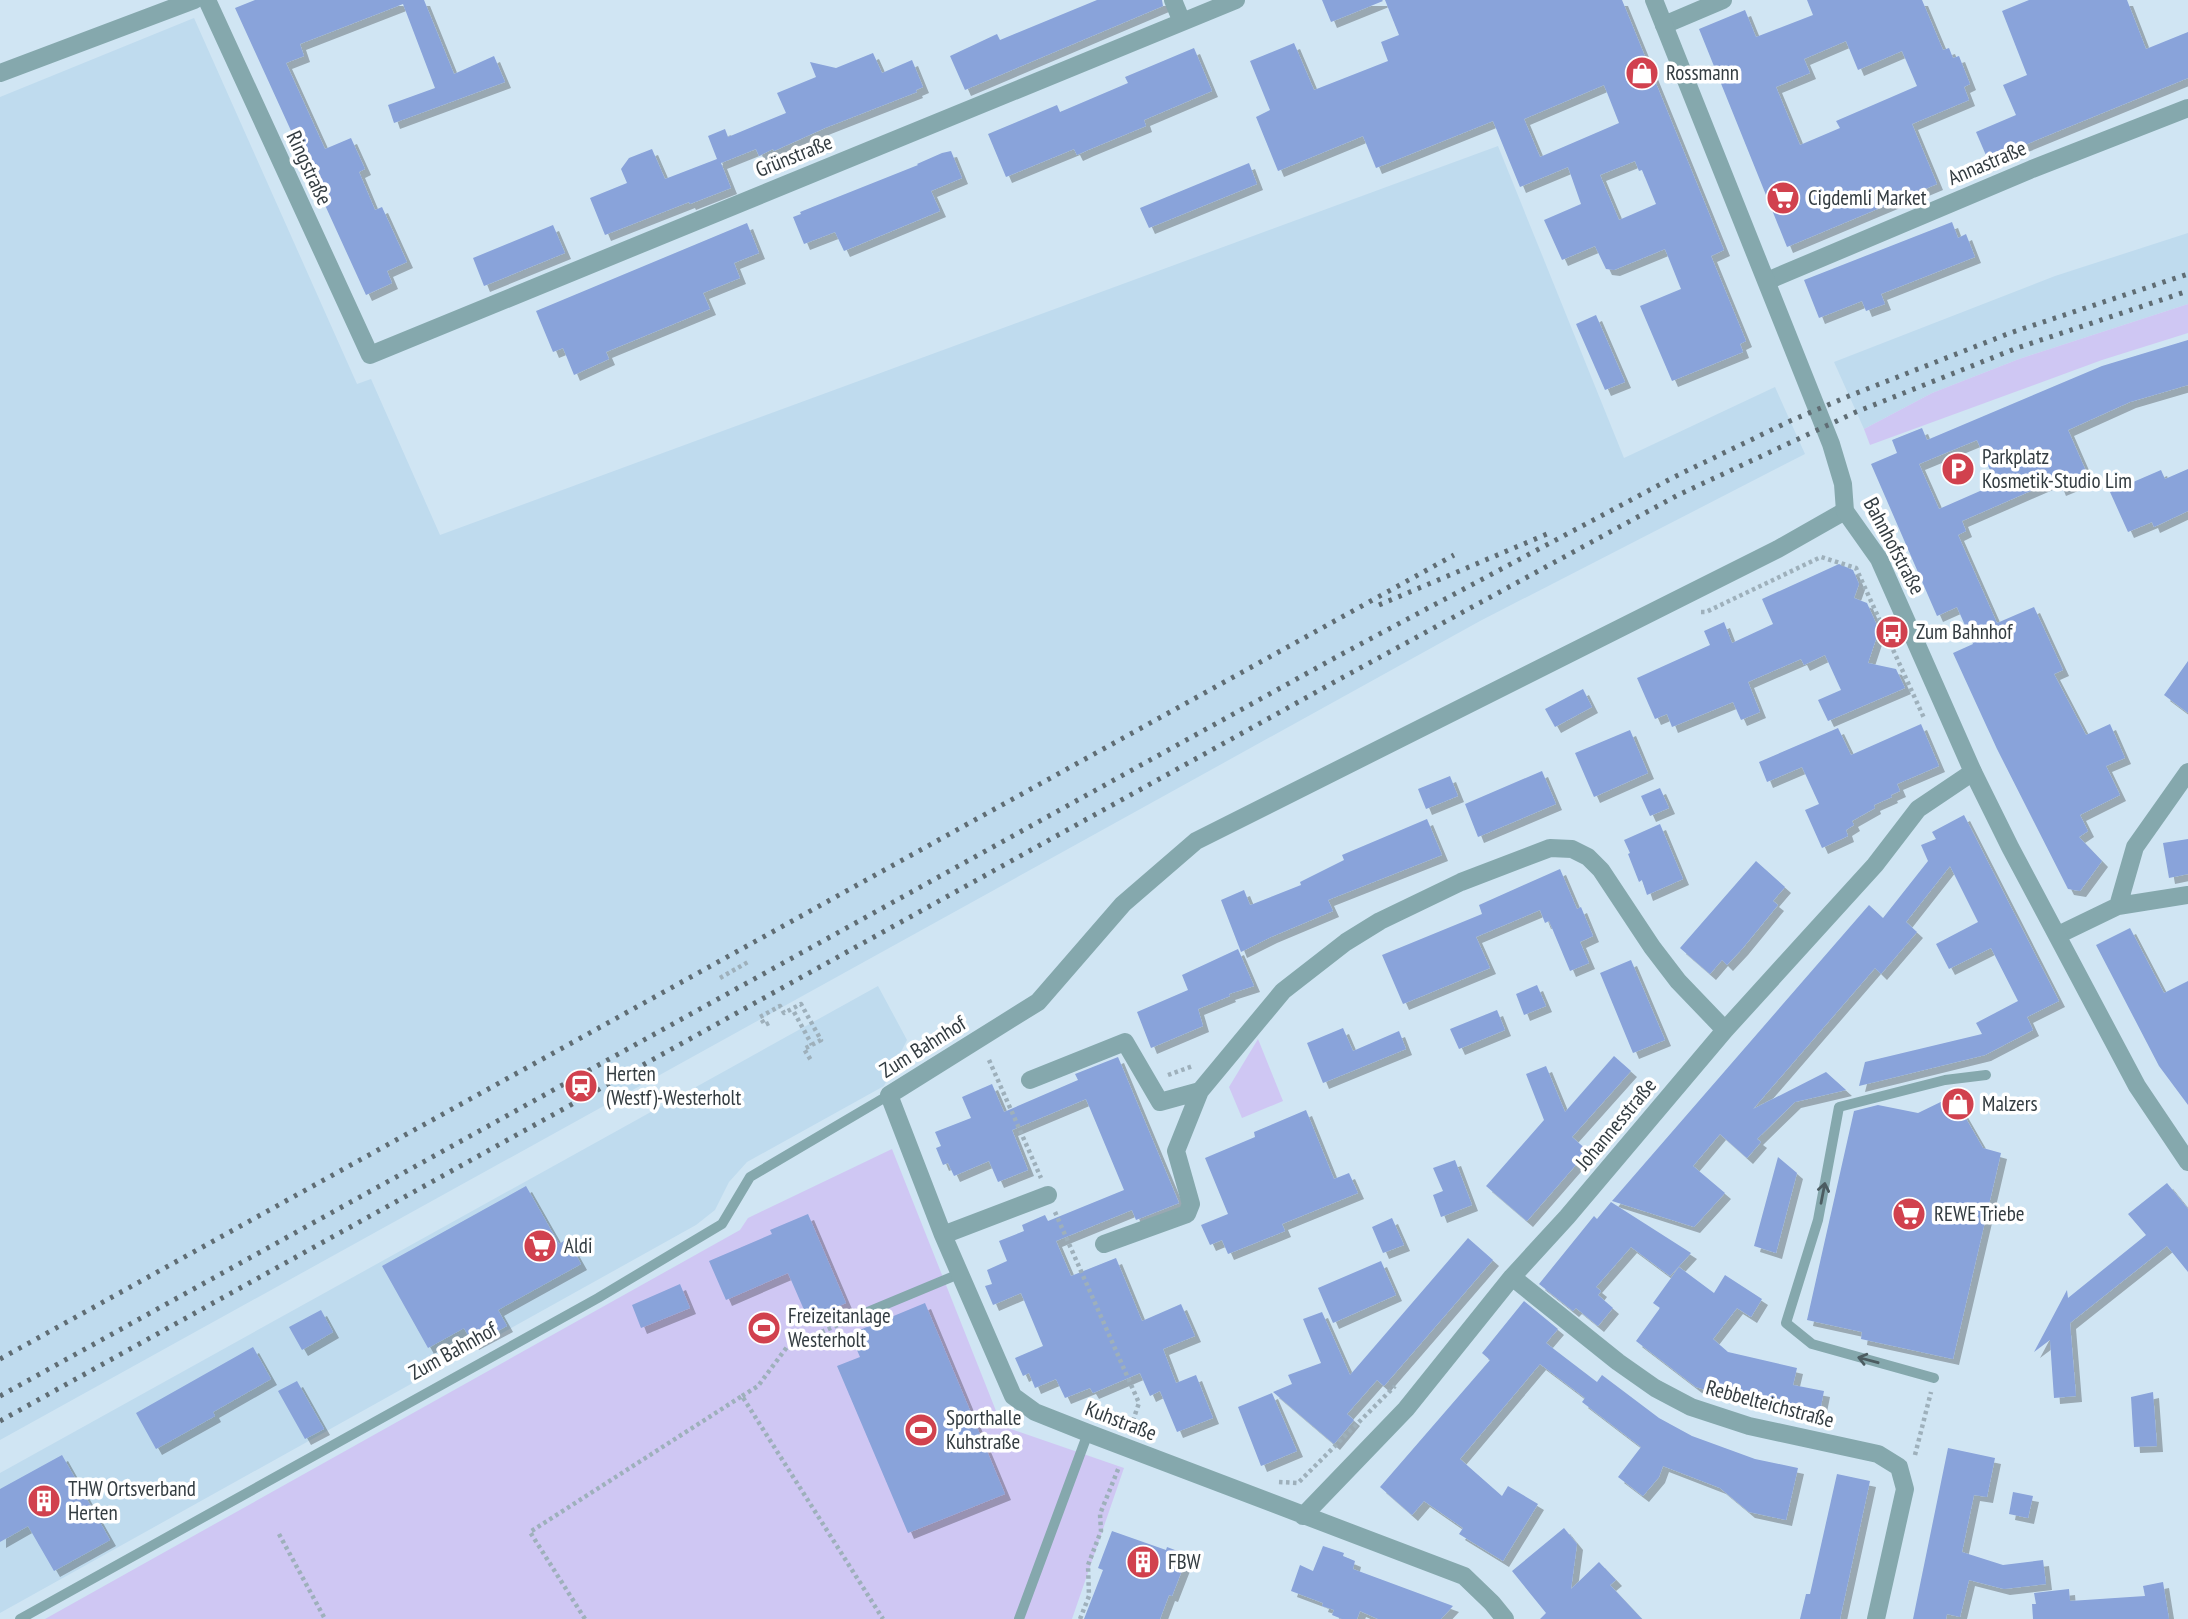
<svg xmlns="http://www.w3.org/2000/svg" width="2188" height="1619" viewBox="0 0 2188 1619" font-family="'PT Sans Narrow',sans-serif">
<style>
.built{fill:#bfdbee}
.green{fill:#cfc7f3}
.building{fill:#89a3da;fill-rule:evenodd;filter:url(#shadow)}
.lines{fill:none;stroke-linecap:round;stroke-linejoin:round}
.path{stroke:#9eb0bb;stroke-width:4.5;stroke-dasharray:3.5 3.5;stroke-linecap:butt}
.service{stroke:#85a8ad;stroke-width:10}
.minor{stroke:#85a8ad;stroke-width:18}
.tertiary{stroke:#85a8ad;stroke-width:18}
.rail{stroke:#606d74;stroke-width:5;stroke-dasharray:3.5 7;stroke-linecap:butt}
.oneway{stroke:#4c5c61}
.labels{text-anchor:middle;stroke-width:7;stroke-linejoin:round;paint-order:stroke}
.poi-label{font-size:21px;fill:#333c41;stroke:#fff;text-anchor:start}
.street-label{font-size:21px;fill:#333c41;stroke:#fff}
</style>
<defs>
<filter id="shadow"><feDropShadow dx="6" dy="6" stdDeviation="0" flood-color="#0004"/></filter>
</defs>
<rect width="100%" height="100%" fill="#d0e5f3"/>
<!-- built -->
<path class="built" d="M194,18L357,384L371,379L440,535L1498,146L1624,458L1775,387L1805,454L1480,621L0,1440V97Z
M2188,233V304L2019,359L1932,393L1864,429L1834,362L2055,276Z
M878,986L907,1040L884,1086L747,1162L729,1182L715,1210L696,1225L0,1613V1473Z"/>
<!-- green -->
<path class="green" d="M2188,304V333L2102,360L1870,445L1864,429L1932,393L2019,359Z
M1258,1039L1283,1101L1242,1118L1229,1087Z
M892,1149L1002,1426L1124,1468L1072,1619H45L740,1230L748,1218Z"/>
<!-- building -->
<path class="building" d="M255,0H424L454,74L494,56L505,82L394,123L388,105L435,88L403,4L300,44L304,56L286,63L325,149L351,138L365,169L359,172L375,210L382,207L407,262L387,271L392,283L366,295L235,8Z
M1097,0H1162L1163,6L965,90L950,56L997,34L1000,40Z
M1322,0H1382L1383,1L1331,22Z
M1385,0H1622L1724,250L1711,256L1746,341L1740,344L1743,352L1672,381L1640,306L1681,289L1665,249L1614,270L1606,269L1595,246L1562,260L1544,220L1581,204L1568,167L1520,187L1493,121L1376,168L1363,136L1278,171L1256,117L1270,110L1250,61L1294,43L1314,90L1388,61L1381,42L1399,35ZM1604,85L1619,123L1540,157L1524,119ZM1635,161L1639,171L1642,170L1656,204L1619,220L1600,175Z
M1807,0H1922L1943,50L1949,48L1953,58L1959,56L1970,84L1964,87L1969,100L1912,124L1937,184L1787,247L1699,29L1745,10L1756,37L1813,15ZM1846,41L1858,70L1902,51L1917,86L1836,121L1840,128L1800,145L1776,87L1810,73L1804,59Z
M2029,0H2127L2146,49L2188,32V78L1988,160L1976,132L2016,115L2003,85L2027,75L2002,11Z
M1194,48L1212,91L1144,120L1146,126L1088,150L1077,155L1074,149L1006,177L988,134L1057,105L1060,112L1128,83L1125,77Z
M873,53L882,73L912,60L923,87L916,90L917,92L825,128L774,151L773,149L759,156L756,149L721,163L731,188L690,204L689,202L605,235L590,198L627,183L621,169L629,158L652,149L665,179L717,159L708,136L725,129L728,137L786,113L777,93L816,77L810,62L836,68Z
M951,151L962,178L931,191L940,211L844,251L835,232L804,244L793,217L801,214L800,212L918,165L917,164L942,153Z
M1249,163L1257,184L1149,228L1140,208Z
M1952,222L1958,238L1966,234L1975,257L1881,294L1885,304L1866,311L1862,301L1819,318L1804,280Z
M747,223L759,253L734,263L740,278L703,293L710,309L606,352L609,359L574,375L563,348L553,352L536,311Z
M553,225L565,253L484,286L473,258Z
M1596,315L1625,382L1605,390L1576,324Z
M2188,340V385L2130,402L2068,430L2089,478L2060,490L2056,480L1962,521L1966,531L1958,535L1997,623L2034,607L2063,670L2054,674L2086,735L2110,724L2125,758L2106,766L2120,795L2080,815L2088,831L2079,837L2102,861L2080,891L2068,889L1997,749L1953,653L1973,644L1957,607L1937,616L1871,464L1897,453L1892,440L1922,428L1927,440L2102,366ZM1977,440L1996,484L1939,509L1919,464Z
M2188,469V511L2154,527L2152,522L2128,532L2110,492L2161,470L2165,479Z
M1839,564L1853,570L1859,584L1854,598L1867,603L1879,630L1868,663L1896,669L1905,688L1828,721L1818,700L1841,690L1825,655L1804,665L1801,659L1748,682L1760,712L1741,720L1733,702L1672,727L1667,714L1655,719L1637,678L1710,645L1704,631L1724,622L1732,643L1773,624L1762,599Z
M2188,661V713L2164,695Z
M1583,689L1592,707L1555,727L1545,709Z
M1921,724L1939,766L1897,784L1900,791L1891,795L1892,797L1874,805L1875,808L1852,821L1854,825L1846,830L1848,836L1822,848L1805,810L1819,804L1802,767L1767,782L1759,762L1838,728L1851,755Z
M1630,730L1648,773L1594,797L1575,753Z
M1542,771L1556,804L1478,837L1465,804Z
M1450,776L1458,796L1426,809L1418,789Z
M1660,788L1669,808L1650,816L1641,796Z
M1964,815L2059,1001L2027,1017L2033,1030L1985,1055L1859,1086L1865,1062L1982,1034L1976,1023L2018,1001L1991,948L1949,969L1936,944L1978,922L1950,866L1906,922L1917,932L1881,974L1875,968L1753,1109L1826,1072L1846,1090L1795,1102L1757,1139L1761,1142L1747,1158L1720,1134L1693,1166L1725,1193L1694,1227L1612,1201L1869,905L1883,918L1928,861L1921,845L1936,839L1932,832Z
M1427,819L1442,855L1328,900L1333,911L1271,937L1241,952L1221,900L1244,890L1250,905L1253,904L1301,885L1300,882L1344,860L1342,855Z
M1660,824L1683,879L1647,895L1642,880L1639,882L1628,854L1630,853L1624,840Z
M2188,839V874L2169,878L2163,843Z
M1756,861L1785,887L1773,901L1778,905L1742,949L1727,965L1722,960L1710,974L1680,948Z
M1560,869L1577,909L1581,907L1593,936L1580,942L1589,963L1570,971L1549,921L1545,923L1540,910L1476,937L1490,968L1403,1004L1382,955L1482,914L1479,905Z
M2130,928L2164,993L2188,981V1105L2159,1066L2096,945Z
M1238,949L1254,986L1229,994L1230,996L1198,1009L1203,1026L1151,1048L1137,1012L1188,990L1182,975Z
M1631,960L1665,1040L1633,1053L1600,973Z
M1537,985L1546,1006L1524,1015L1516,994Z
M1497,1010L1505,1030L1459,1049L1450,1029Z
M1343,1028L1353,1051L1399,1031L1406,1049L1323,1083L1307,1043Z
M1614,1056L1631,1071L1572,1137L1588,1151L1527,1221L1486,1186L1544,1120L1526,1074L1546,1066L1565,1112Z
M1118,1057L1179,1203L1136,1220L1132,1210L1056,1241L1071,1276L1116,1258L1142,1321L1181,1304L1195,1336L1163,1349L1176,1383L1196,1375L1213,1418L1177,1432L1160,1391L1150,1396L1140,1373L1093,1393L1090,1388L1065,1398L1056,1379L1035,1388L1029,1373L1023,1376L1015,1358L1043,1346L1021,1293L993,1305L985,1286L992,1284L987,1270L1007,1261L999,1241L1024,1231L1022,1225L1045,1215L1048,1221L1124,1190L1086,1099L1012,1130L1028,1170L998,1182L989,1161L954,1176L948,1163L943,1165L936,1148L941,1146L935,1132L971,1118L962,1097L992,1084L1004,1112L1078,1080L1075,1074Z
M1953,1096L1983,1148L2001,1153L1953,1359L1861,1339L1862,1332L1807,1320L1854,1111L1878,1105L1918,1113Z
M1306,1110L1334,1179L1349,1173L1358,1193L1282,1224L1285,1231L1228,1254L1222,1240L1210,1245L1201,1225L1228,1214L1205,1158L1255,1137L1254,1132Z
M1778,1157L1797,1173L1776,1253L1754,1246Z
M1455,1160L1472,1205L1441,1217L1433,1195L1443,1191L1433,1168Z
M2167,1183L2188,1209V1272L2167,1246L2070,1323L2076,1396L2054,1398L2050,1340L2034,1352L2067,1290L2068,1298L2146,1235L2128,1214Z
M526,1186L559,1244L567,1239L581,1264L498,1310L507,1326L473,1344L464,1328L428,1348L382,1266Z
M1611,1202L1691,1253L1670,1276L1631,1247L1596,1287L1601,1291L1598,1295L1613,1308L1598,1326L1576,1308L1573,1311L1539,1284L1594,1216L1597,1219Z
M808,1214L846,1303L808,1319L788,1273L726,1300L709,1261L772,1234L770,1230Z
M1392,1218L1404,1245L1383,1253L1372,1227Z
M1468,1238L1493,1260L1384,1386L1377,1380L1347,1414L1354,1420L1334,1444L1273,1392L1292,1384L1288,1375L1321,1363L1303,1319L1322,1312L1350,1375Z
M1381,1261L1396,1295L1333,1323L1318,1288Z
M1679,1267L1714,1293L1725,1275L1762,1299L1751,1317L1737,1308L1713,1339L1728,1352L1797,1368L1793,1385L1824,1391L1820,1411L1725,1391L1724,1396L1696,1387L1636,1341L1660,1308L1653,1303Z
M680,1284L690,1308L641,1328L632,1305Z
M1524,1301L1558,1329L1546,1343L1597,1382L1602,1375L1659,1418L1692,1436L1755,1459L1798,1468L1786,1520L1749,1512L1720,1488L1663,1466L1659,1477L1643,1496L1618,1477L1641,1447L1582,1402L1585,1398L1540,1364L1460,1459L1502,1496L1508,1486L1538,1504L1503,1561L1459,1534L1463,1528L1424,1501L1412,1515L1380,1487L1490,1360L1482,1353Z
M925,1303L1005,1494L908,1533L837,1366L860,1357L850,1334Z
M321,1310L333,1332L302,1350L289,1327Z
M253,1347L271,1379L213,1412L215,1416L156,1449L136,1413Z
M297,1381L324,1429L305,1439L278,1391Z
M2153,1392L2157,1446L2134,1447L2131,1397Z
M1272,1393L1297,1451L1261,1466L1238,1407Z
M1948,1448L1995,1458L1987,1497L1974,1495L1962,1552L2003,1565L2043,1560L2046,1584L2004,1589L1969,1580L1960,1617L1947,1614L1946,1619H1913Z
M62,1455L110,1540L54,1571L28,1526L0,1542V1489Z
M1837,1474L1870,1481L1840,1619H1800L1806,1594H1810Z
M2013,1492L2033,1496L2028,1518L2009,1514Z
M1564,1528L1577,1544L1571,1589L1599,1562L1616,1580L1610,1585L1642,1619H1540L1546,1613L1512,1571Z
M1112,1531L1166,1550L1167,1547L1188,1555L1172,1596L1169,1595L1160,1619H1084L1103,1570L1098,1568Z
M1323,1546L1344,1553L1343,1556L1355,1561L1353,1569L1453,1606L1441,1619H1378L1360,1611L1357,1619H1342L1332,1615L1334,1610L1322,1606L1323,1603L1291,1591L1300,1565L1313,1571Z
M2163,1582L2169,1619H2033L2032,1604H2036L2034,1593L2069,1589L2070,1601L2145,1596L2143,1586Z"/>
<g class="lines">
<!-- path -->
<path class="path" d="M1701,612H1706L1821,557L1856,568L1924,718
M720,978L748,962
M794,1012L812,1045
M769,1023L765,1025L760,1017L780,1006L784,1013L801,1004L821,1040L804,1049L812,1062
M989,1060L1041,1178
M1168,1075L1193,1066
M1055,1212L1139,1403L1130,1429
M742,1396L758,1386L787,1347L840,1324
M1915,1455L1931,1392
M1279,1482L1298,1483L1395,1386
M279,1534L325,1619
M585,1619L530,1532L742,1396L883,1619
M1080,1619L1089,1596L1088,1565L1101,1531L1100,1514L1119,1467"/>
<!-- service -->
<path class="service" d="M853,1318L959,1274
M1934,1378L1812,1344L1786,1323L1818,1220L1839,1107L1945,1080L1986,1075
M20,1619L598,1298L722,1224L750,1177L889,1095
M1019,1619L1088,1433"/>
<!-- minor -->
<path class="minor" d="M207,0L370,355L1236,0
M1173,0L1182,22
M1664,25L1723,0
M0,73L194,0
M1767,281L2032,169L2188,108
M2118,906L2135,847L2188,772
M2058,935L2118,906L2188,895
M1030,1080L1125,1042L1160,1102L1200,1091
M943,1235L1048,1195
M1104,1244L1187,1214L1191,1204L1176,1151L1200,1091L1283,991L1346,942L1380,921L1461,882L1550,848L1572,849L1588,857L1601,870L1652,947L1678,981L1725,1030
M1512,1277L1618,1362L1655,1388L1691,1407L1749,1426L1878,1454L1899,1467L1905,1489L1876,1619
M1303,1516L1406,1409L1512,1277L1567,1217L1725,1030L1875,865L1918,809L1973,772
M1505,1619L1492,1603L1464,1576L1088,1433L1035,1412L1013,1396L943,1235L889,1095L1038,1002L1123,904L1196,841L1778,549L1845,511"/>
<!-- tertiary -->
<path class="tertiary" d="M1654,0L1831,444L1843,484L1845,511L1879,559L1973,772L2010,847L2137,1086L2188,1162"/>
<!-- rail -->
<path class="rail" d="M1379,605L1547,534
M0,1359L1454,555
M0,1396L1340,655L1674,477L1790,421L1849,396L2010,333L2188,274
M0,1421L1338,680L1678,495L1856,412L2017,348L2188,291"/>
</g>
<!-- one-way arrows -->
<defs><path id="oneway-shaft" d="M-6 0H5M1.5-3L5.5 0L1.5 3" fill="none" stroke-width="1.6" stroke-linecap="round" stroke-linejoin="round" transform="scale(1.75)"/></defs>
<g class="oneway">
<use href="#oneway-shaft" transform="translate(1823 1193) rotate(-79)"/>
<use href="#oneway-shaft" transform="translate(1868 1360) rotate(-165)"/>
</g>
<!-- icons -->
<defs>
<symbol id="shop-disc" viewBox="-11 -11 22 22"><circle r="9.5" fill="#d1414e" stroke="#fff"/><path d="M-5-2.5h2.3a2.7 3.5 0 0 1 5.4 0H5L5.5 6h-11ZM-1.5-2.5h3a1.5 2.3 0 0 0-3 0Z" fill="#fff"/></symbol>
<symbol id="supermarket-disc" viewBox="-11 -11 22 22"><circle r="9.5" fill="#d1414e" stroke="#fff"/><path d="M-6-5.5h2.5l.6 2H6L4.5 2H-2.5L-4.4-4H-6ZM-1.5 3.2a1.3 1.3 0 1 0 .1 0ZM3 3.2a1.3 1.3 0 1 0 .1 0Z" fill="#fff"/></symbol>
<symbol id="parking-disc" viewBox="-11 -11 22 22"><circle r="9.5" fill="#d1414e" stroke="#fff"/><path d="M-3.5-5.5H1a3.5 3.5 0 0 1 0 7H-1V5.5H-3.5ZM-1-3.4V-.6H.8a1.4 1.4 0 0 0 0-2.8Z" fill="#fff"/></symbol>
<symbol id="bus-disc" viewBox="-11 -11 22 22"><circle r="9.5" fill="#d1414e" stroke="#fff"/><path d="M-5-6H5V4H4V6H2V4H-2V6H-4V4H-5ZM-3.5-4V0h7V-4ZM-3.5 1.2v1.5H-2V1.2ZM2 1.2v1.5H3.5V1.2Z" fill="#fff"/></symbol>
<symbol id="station-disc" viewBox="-11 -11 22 22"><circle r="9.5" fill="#d1414e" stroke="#fff"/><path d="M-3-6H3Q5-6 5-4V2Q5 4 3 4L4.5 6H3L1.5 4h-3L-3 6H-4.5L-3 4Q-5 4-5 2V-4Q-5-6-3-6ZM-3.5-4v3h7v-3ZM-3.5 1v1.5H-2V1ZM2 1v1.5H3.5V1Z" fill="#fff"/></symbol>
<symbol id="stadium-disc" viewBox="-11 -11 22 22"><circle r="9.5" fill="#d1414e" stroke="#fff"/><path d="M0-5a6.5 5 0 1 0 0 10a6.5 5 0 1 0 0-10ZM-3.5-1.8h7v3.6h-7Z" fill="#fff"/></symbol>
<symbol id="building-disc" viewBox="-11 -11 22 22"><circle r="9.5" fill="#d1414e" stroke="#fff"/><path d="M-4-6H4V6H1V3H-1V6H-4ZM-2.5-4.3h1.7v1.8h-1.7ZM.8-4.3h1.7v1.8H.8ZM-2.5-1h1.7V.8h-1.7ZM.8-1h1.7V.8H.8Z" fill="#fff"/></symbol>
</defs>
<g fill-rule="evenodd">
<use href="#shop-disc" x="1623" y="54" width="38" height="38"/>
<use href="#supermarket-disc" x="1764" y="179" width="38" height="38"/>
<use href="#parking-disc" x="1939" y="450" width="38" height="38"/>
<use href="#bus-disc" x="1873" y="613" width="38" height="38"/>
<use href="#station-disc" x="562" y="1067" width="38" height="38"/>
<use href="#shop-disc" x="1939" y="1085" width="38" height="38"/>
<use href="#supermarket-disc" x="1890" y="1195" width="38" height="38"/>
<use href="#supermarket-disc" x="521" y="1227" width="38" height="38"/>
<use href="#stadium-disc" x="745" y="1309" width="38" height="38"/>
<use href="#stadium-disc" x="902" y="1411" width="38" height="38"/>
<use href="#building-disc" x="25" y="1482" width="38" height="38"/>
<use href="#building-disc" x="1124" y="1543" width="38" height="38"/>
</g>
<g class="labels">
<!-- poi labels -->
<g class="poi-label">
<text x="1666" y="80">Rossmann</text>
<text x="1808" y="205">Cigdemli Market</text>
<text x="1982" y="464">Parkplatz<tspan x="1982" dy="24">Kosmetik-Studio Lim</tspan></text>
<text x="1916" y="639">Zum Bahnhof</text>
<text x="606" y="1081">Herten<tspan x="606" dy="24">(Westf)-Westerholt</tspan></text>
<text x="1982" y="1111">Malzers</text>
<text x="1934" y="1221">REWE Triebe</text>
<text x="564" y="1253">Aldi</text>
<text x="788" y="1323">Freizeitanlage<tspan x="788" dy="24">Westerholt</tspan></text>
<text x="946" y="1425">Sporthalle<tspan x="946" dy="24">Kuhstraße</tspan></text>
<text x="68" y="1496">THW Ortsverband<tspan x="68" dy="24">Herten</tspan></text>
<text x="1168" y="1569">FBW</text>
</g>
<!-- street labels -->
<g class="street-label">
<text transform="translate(794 156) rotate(-22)" y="7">Grünstraße</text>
<text transform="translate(1987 163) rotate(-23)" y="7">Annastraße</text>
<text transform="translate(309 168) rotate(65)" y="7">Ringstraße</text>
<text transform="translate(1894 546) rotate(62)" y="7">Bahnhofstraße</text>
<text transform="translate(923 1047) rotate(-32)" y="7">Zum Bahnhof</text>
<text transform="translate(1616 1124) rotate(-50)" y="7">Johannesstraße</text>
<text transform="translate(453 1351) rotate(-29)" y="7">Zum Bahnhof</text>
<text transform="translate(1770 1404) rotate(15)" y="7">Rebbelteichstraße</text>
<text transform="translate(1121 1421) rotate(21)" y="7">Kuhstraße</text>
</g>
</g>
</svg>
